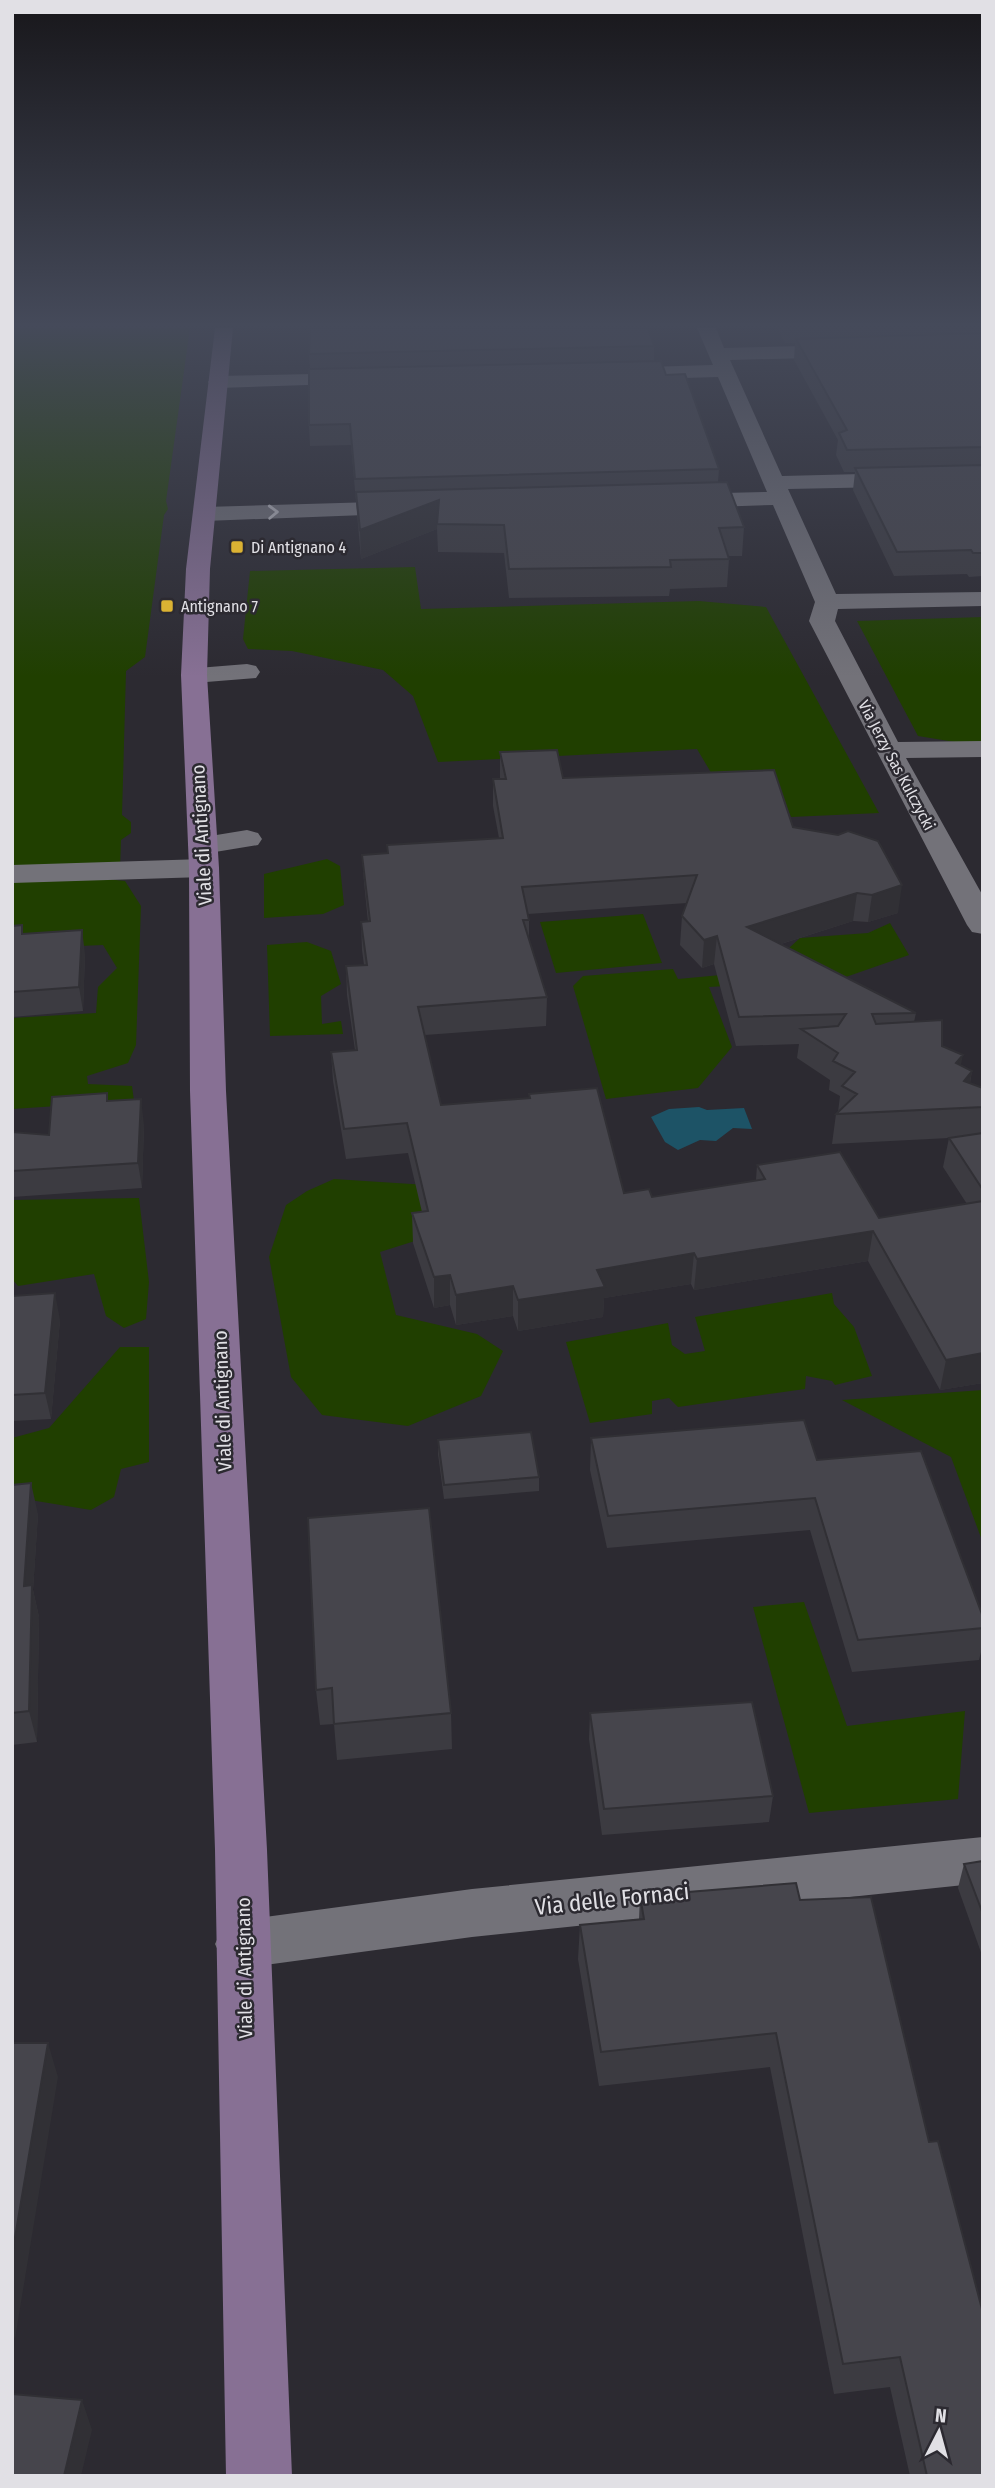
<svg xmlns="http://www.w3.org/2000/svg" width="995" height="2488" viewBox="0 0 995 2488" font-family="'Fira Sans Condensed',sans-serif">
<style>
.green{fill:#203f00}
.water{fill:#1d5366}
.lines{fill:none;stroke-linecap:round;stroke-linejoin:round}
.minor{fill:#737279;fill-rule:evenodd}
.major{fill:#877094;fill-rule:evenodd}
.wall{fill:#3c3b41;fill-rule:evenodd}
.shaded-wall{fill:#313035}
.building{fill:#46454c;stroke:#313035;stroke-width:2}
.oneway{stroke:#c0bfc5}
.poi-dot{fill:#dbb233;stroke:#2c2a31;stroke-width:2.5}
.labels{text-anchor:middle;stroke-width:5;stroke-linejoin:round;paint-order:stroke}
.far-poi-label{font-size:16px;fill:#e1e0e5;stroke:#2c2a31;text-anchor:start}
.far-street-label{font-size:16px;fill:#e1e0e5;stroke:#2c2a31}
.street-label{font-size:19px;fill:#e1e0e5;stroke:#2c2a31}
.near-street-label{font-size:23px;fill:#e1e0e5;stroke:#2c2a31}
</style>
<rect width="100%" height="100%" fill="#2c2a31"/>
<!-- green -->
<path class="green" d="M12,328H190L166,501L168,509L164,515L145,657L126,671L122,815L131,822V833L121,840L120,868L12,871Z
M415,567L421,609L699,601L766,607L879,813L791,817L775,779L716,781L697,749L438,762L413,696L383,670L292,651L248,649L243,639L250,571Z
M983,617V743L955,742L918,736L857,621Z
M327,859L340,866L344,905L323,914L264,918V874Z
M12,875L88,877L125,881L141,906L136,1045L128,1063L87,1076L88,1084L132,1086L134,1101L12,1109V1018L96,1013L98,987L117,968L103,945L32,948L12,943Z
M643,914L662,963L556,973L540,922Z
M890,923L909,955L840,979L709,987L732,1047L698,1088L606,1099L573,986L583,976L673,969L678,979L764,971L800,938L868,933Z
M307,942L331,951L341,984L321,996L322,1024L341,1021L343,1034L270,1036L267,945Z
M334,1179L458,1187L475,1222L380,1252L396,1315L477,1334L503,1351L481,1396L408,1426L322,1415L291,1377L269,1257L286,1205L307,1191Z
M139,1198L149,1282L146,1319L124,1328L106,1316L94,1274L18,1286L12,1279V1200Z
M832,1293L834,1304L854,1327L872,1376L835,1385L832,1381L806,1376L805,1389L678,1407L669,1398L652,1401V1414L590,1423L566,1342L668,1323L672,1345L685,1354L705,1351L695,1317Z
M120,1347H149V1462L121,1469L114,1497L91,1510L12,1497V1438L49,1428Z
M983,1390V1543L951,1457L842,1400Z
M804,1602L847,1726L965,1711L958,1799L809,1813L753,1607Z"/>
<!-- water -->
<path class="water" d="M699,1107L707,1110L744,1108L752,1129L733,1128L716,1141L700,1140L678,1150L665,1142L651,1117L669,1109Z"/>
<g class="lines">
<!-- minor -->
<path class="minor" d="M697,328H716L724,348L846,345L856,351L846,357L730,360L782,476L983,471V485L788,489L836,594L983,592V606L838,609L835,621L898,742L983,741V757L906,758L983,896V934L972,932L967,925L809,621L815,602L773,505L683,508L675,506L672,501L675,496L683,494L767,492L718,377L612,380L605,378L602,374L605,370L612,368L713,365Z
M360,373L367,375L370,379L367,383L218,388L211,386L208,382L211,378L218,376Z
M409,501L417,503L420,508L417,513L205,521L197,519L194,514L197,509L205,507Z
M247,664L256,666L260,672L256,678L194,683L185,681L181,675L185,669Z
M247,830L258,833L262,839L258,845L203,854L192,851L188,845L192,839Z
M204,859L215,862L219,868L215,874L204,877L12,883V865Z
M983,1837V1883L472,1937L242,1968L223,1961L215,1944L223,1927L242,1920L472,1889Z"/>
<!-- major -->
<path class="major" d="M215,328H233L210,569L207,675L219,868L226,1091L267,1850L292,2476H226L215,1850L190,1091L189,868L181,675L186,569Z"/>
</g>
<!-- wall -->
<path class="wall" d="M777,328H983V576L969,577L967,574L894,576L853,490L855,472H844L836,455L838,440L794,360L795,343H785Z
M654,346V361L666,375L719,469L718,482L744,527L742,556H728L729,559L727,587L670,589L669,596L509,598L504,553L438,552L437,529L361,559L351,445L310,446L309,425L310,369L309,354Z
M500,752L563,778L793,827L898,913L868,922L853,921L781,944L916,1013L914,1022L942,1046L961,1066L972,1071L970,1083L983,1088V1383L940,1390L868,1261L694,1290L691,1284L604,1298L603,1317L518,1331L513,1316L456,1325L450,1305L434,1308L413,1243L412,1213L422,1212L408,1153L346,1159L333,1081L331,1052L355,1050L347,995L346,966L364,965L362,950L361,922H368L364,882L362,855L388,853L499,838L493,806V779H500ZM687,903L682,916L680,945L702,968L714,964L736,1046L799,1044L797,1058L830,1080L829,1090L840,1096L838,1112L836,1114L832,1144L949,1138L943,1167L967,1204L879,1218L757,1165L756,1180L652,1197L624,1193L529,1094V1098L441,1105L425,1035L546,1026L547,997L529,939V920L528,914Z
M12,926L24,934L85,954L83,1011L12,1017Z
M107,1093L108,1101L144,1125L142,1188L12,1197V1132L49,1135Z
M12,1296L60,1320L51,1419L12,1421Z
M591,1438L817,1460L983,1617V1644L979,1660L852,1672L810,1530L607,1548L590,1470Z
M438,1440L539,1477V1491L444,1499L438,1454Z
M12,1485L38,1514L33,1590L39,1617L37,1742L12,1745Z
M308,1518L451,1713L452,1749L337,1760L334,1724L320,1725L316,1690Z
M590,1713L773,1796L769,1822L602,1835L589,1739Z
M983,1862V1958L958,1888L964,1864Z
M640,1896L800,1900L983,2476H910L890,2387L834,2394L770,2067L599,2086L578,1959L580,1925L639,1919Z"/>
<!-- shaded-wall -->
<path class="shaded-wall" d="M439,500L437,529L361,559L360,530Z
M902,885L898,913L868,922L872,895Z
M857,893L853,921L745,955L747,927Z
M82,930L85,954L83,1011L79,987Z
M717,936L714,964L702,968L704,940Z
M963,1055L957,1084L956,1063Z
M972,1071L966,1101L959,1110L964,1081Z
M141,1099L144,1125L142,1188L138,1163Z
M873,1231L868,1261L694,1290L697,1259Z
M694,1253L691,1284L604,1298L603,1317L518,1331V1300L597,1270Z
M450,1275V1305L434,1308V1277Z
M513,1286V1316L456,1325V1295Z
M55,1293L60,1320L51,1419L45,1393Z
M983,1353V1383L940,1390L946,1360Z
M31,1483L38,1514L33,1590L39,1617L37,1742L29,1711L24,1586Z
M48,2043L58,2077L15,2339L12,2332V2255Z
M82,2400L92,2430L81,2476H64Z"/>
<!-- building -->
<path class="building" d="M310,328H648L654,346L309,354Z
M983,333V447L847,450L839,433L847,430L796,339Z
M661,361L666,375L685,374L719,469L355,479L350,424L309,425V369Z
M983,465V553H973L971,550L897,552L855,468Z
M727,482L744,527L719,528L729,559L670,560L671,567L509,569L504,525L437,524L439,500L360,530L356,492Z
M557,750L563,778L774,770L793,827L838,835L848,831L878,841L902,885L872,895L857,893L747,927L916,1013L872,1014L876,1024L942,1020V1046L963,1055L956,1063L972,1071L964,1081L983,1088V1107L836,1114L857,1094L842,1086L855,1072L833,1061L838,1053L801,1029L838,1026L846,1014L739,1017L717,936L704,940L682,916L697,875L522,887L529,920H523L547,997L418,1007L441,1105L530,1098L529,1094L597,1088L624,1193L649,1189L652,1197L765,1179L757,1165L840,1152L879,1218L983,1201V1353L946,1360L873,1231L697,1259L694,1253L597,1270L605,1287L518,1300L513,1286L456,1295L450,1275L434,1277L412,1213L428,1211L407,1123L344,1129L331,1052L357,1050L346,966L367,965L361,922L370,921L362,855L388,853L387,845L503,838L493,779H506L500,752Z
M22,925V934L82,930L79,987L12,992V926Z
M107,1093V1101L141,1099L138,1163L12,1171V1132L49,1135L52,1097Z
M983,1133V1190L949,1138Z
M55,1293L45,1393L12,1395V1296Z
M804,1420L817,1460L921,1451L983,1617V1628L858,1640L815,1498L608,1516L591,1438Z
M531,1432L539,1477L444,1485L438,1440Z
M31,1483L24,1586L32,1585L29,1711L12,1713V1485Z
M429,1508L451,1713L334,1724L332,1688L316,1690L308,1518Z
M752,1702L773,1796L604,1809L590,1713Z
M983,1861V1914L964,1864Z
M796,1883L800,1900L871,1897L929,2142L938,2141L983,2313V2476H927L900,2357L843,2364L776,2033L601,2052L580,1925L644,1919L640,1896Z
M12,2043H48L12,2255Z
M12,2394L82,2400L64,2476H12Z"/>
<!-- one-way arrows -->
<defs><path id="oneway-chevron" d="M-2-3.5L2.5 0L-2 3.5" fill="none" stroke-width="1.6" stroke-linecap="round" stroke-linejoin="round" transform="scale(1.75)"/></defs>
<use class="oneway" href="#oneway-chevron" transform="translate(273 512) rotate(-2)"/>
<!-- sky -->
<linearGradient id="sky" x2="0" y2="1"><stop stop-color="#18171b"/><stop offset="0.48" stop-color="#454a5a"/><stop offset="1" stop-color="#454a5a" stop-opacity="0"/></linearGradient>
<rect width="995" height="677" fill="url(#sky)"/>
<!-- markers -->
<g class="poi-dot">
<rect x="230" y="540" width="14" height="14" rx="3.5"/>
<rect x="160" y="599" width="14" height="14" rx="3.5"/>
</g>
<g class="labels">
<!-- far-poi labels -->
<g class="far-poi-label">
<text x="251" y="553">Di Antignano 4</text>
<text x="181" y="612">Antignano 7</text>
</g>
<!-- far-street labels -->
<g class="far-street-label">
<text transform="translate(897 765) rotate(62)" y="6">Via Jerzy Sas Kulczycki</text>
</g>
<!-- street labels -->
<g class="street-label">
<text transform="translate(201 835) rotate(-93)" y="7">Viale di Antignano</text>
<text transform="translate(222 1401) rotate(-92)" y="7">Viale di Antignano</text>
<text transform="translate(244 1968) rotate(-91)" y="7">Viale di Antignano</text>
</g>
<!-- near-street labels -->
<g class="near-street-label">
<text transform="translate(612 1899) rotate(-6)" y="8">Via delle Fornaci</text>
</g>
</g>
<!-- border -->
<rect width="995" height="2488" fill="none" stroke="#e1e0e5" stroke-width="28"/>
<!-- north arrow -->
<g transform="translate(939 2432) rotate(6)" stroke="#2c2a31" stroke-width="5" paint-order="stroke">
<path d="M0-5L12 26L0 18L-12 26Z" fill="#e1e0e5"/>
<text y="-10" font-size="19" font-weight="bold" text-anchor="middle" fill="#e1e0e5">N</text>
</g>
</svg>
